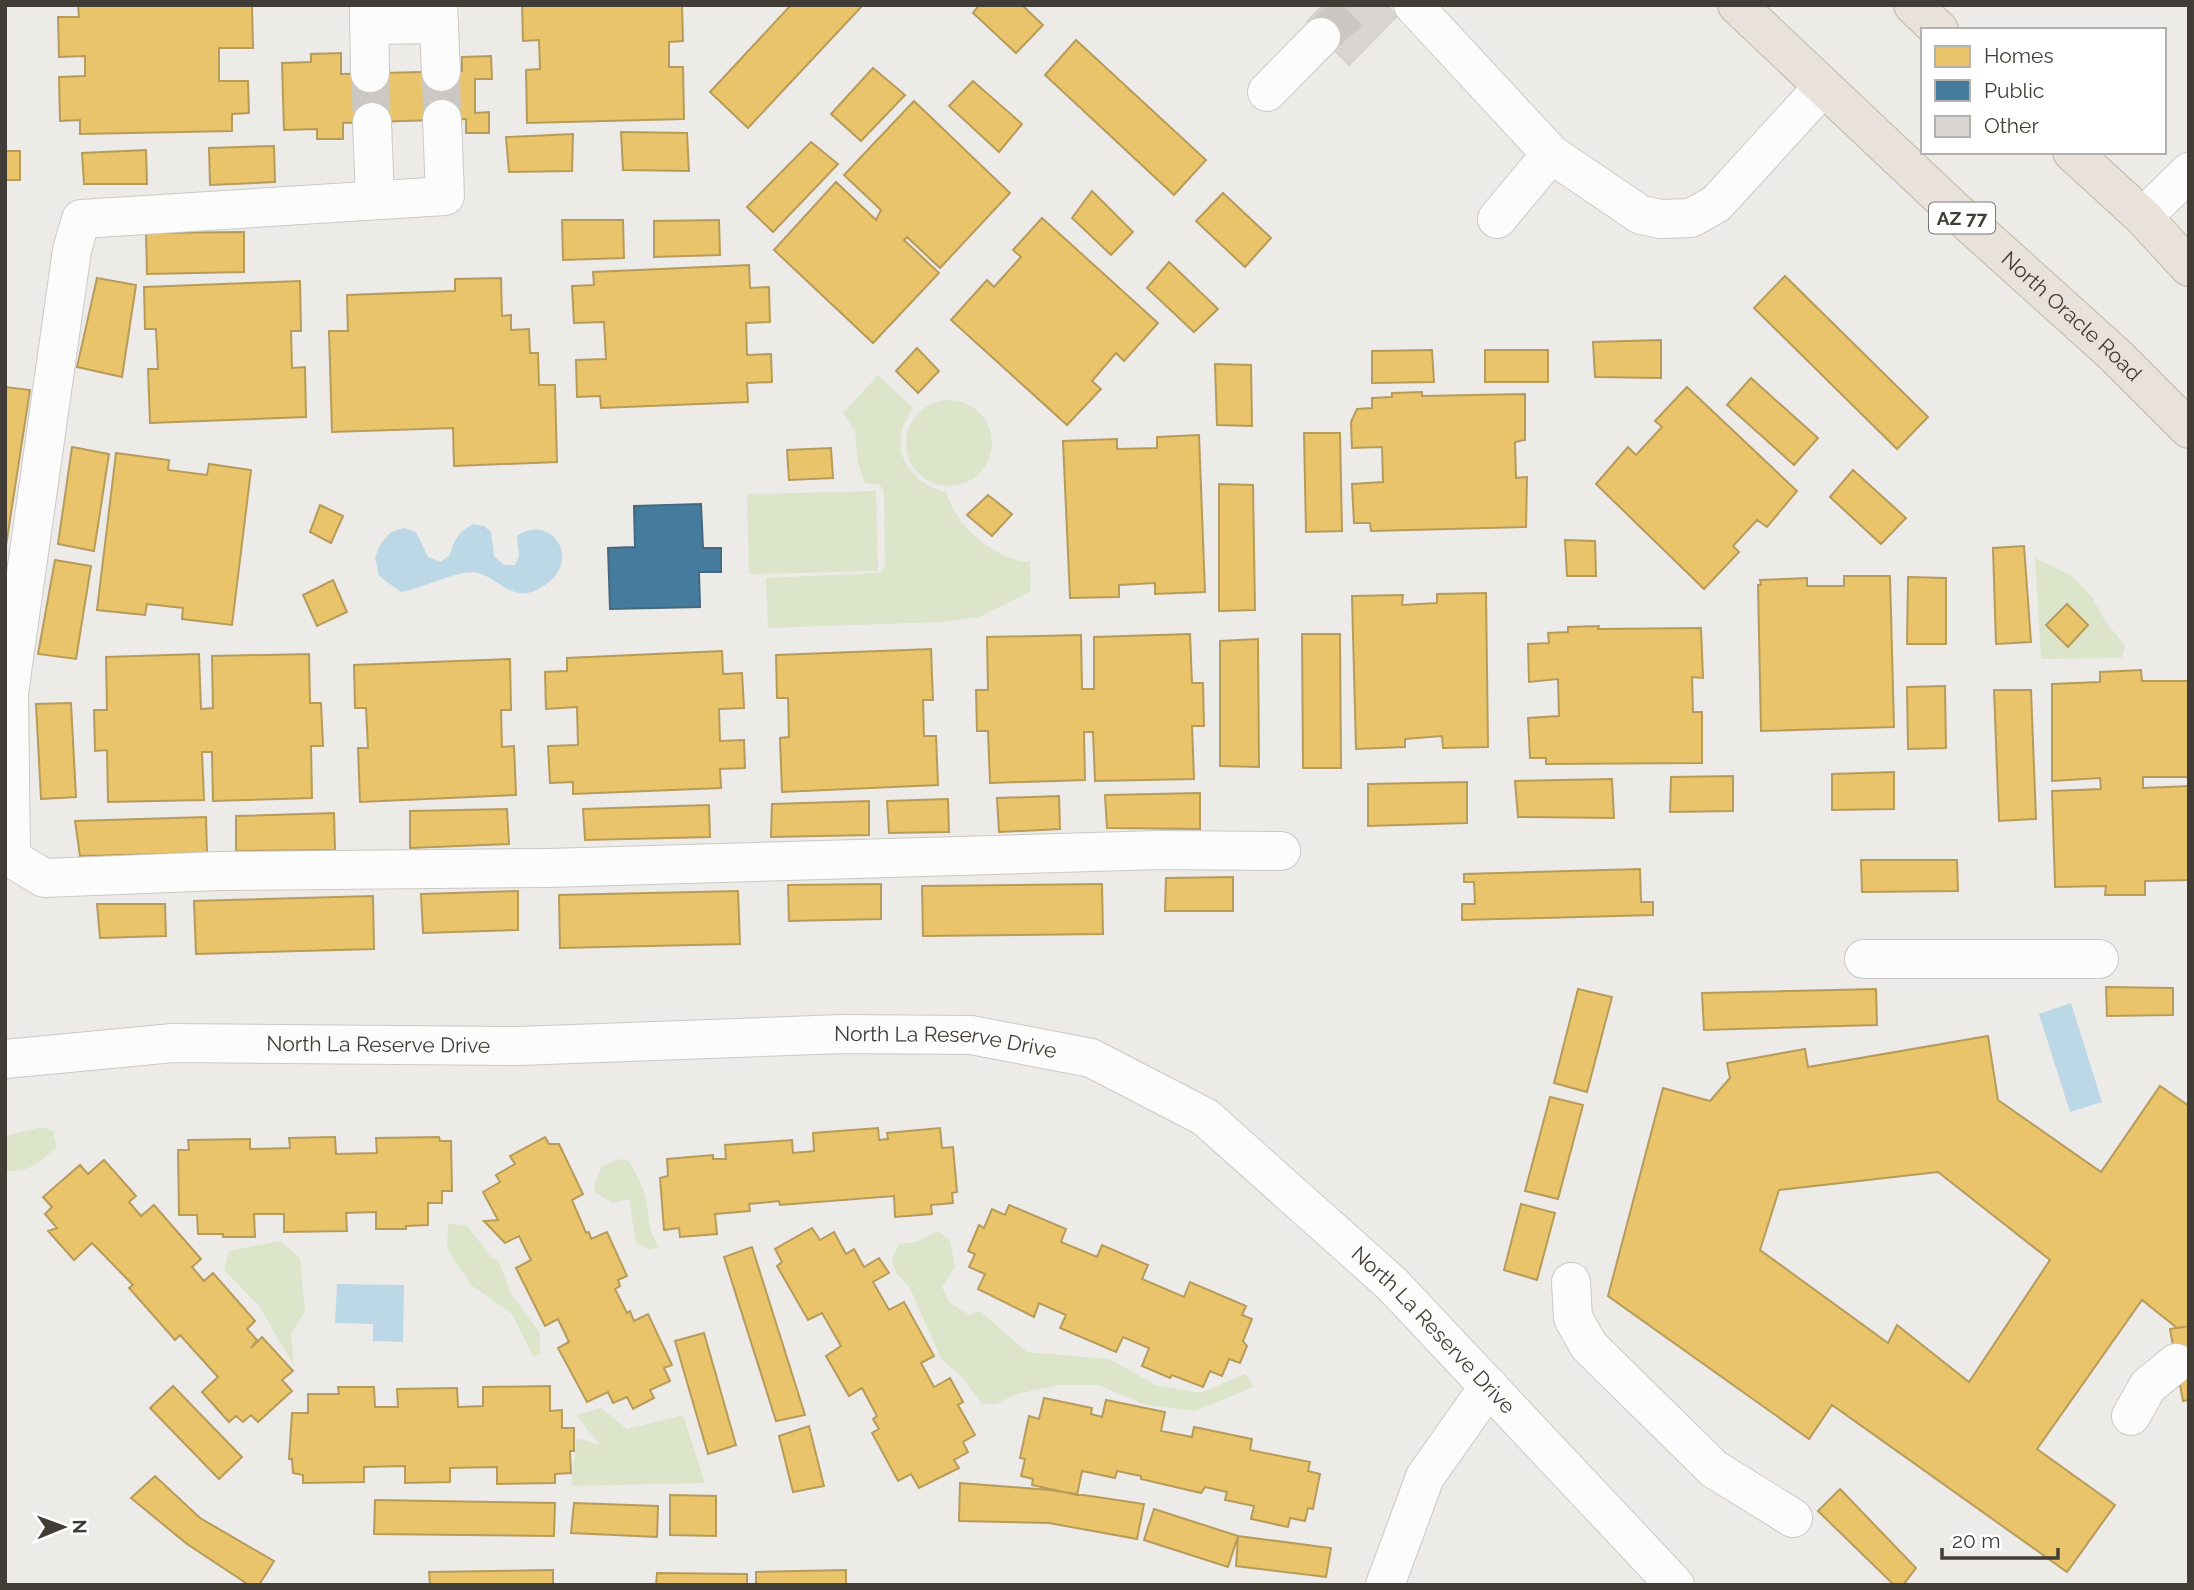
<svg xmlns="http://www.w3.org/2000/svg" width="2194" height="1590" viewBox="0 0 2194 1590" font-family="Raleway,sans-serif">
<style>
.green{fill:#dce5ca}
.water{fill:#bcd8e7}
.homes{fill:#e9c46a;stroke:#b79b5a;stroke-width:2;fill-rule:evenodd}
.public{fill:#457b9d;stroke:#44687e;stroke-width:2}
.building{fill:#d7d4d1;stroke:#d5d2ce;stroke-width:2}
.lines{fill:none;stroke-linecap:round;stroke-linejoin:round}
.minor-tunnel{stroke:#cbc8c4;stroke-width:38;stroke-dasharray:38 19;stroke-linecap:butt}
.minor-casing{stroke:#cbc9c6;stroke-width:40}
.highway-casing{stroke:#c2b6a6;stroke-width:40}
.minor{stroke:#fcfcfc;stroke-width:38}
.highway{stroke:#e8e2da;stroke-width:38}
.labels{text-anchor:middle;stroke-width:7;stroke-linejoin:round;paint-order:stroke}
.shield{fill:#fff;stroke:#7a7672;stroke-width:2}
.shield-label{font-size:19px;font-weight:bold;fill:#413c35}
.street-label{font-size:21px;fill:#413c35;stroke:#fff}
</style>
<rect width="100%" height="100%" fill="#edebe8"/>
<!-- green -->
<path class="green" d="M878,375L912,407C911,415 906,419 903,427C892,460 917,485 947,493C954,525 996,561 1030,562L1031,585L1030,592L979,617L942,622L768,628L766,578L878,573L885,567L884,491L880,485L865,483L858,463L855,431L843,413Z
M906 443a43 43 0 1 1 86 0a43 43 0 1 1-86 0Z
M876,491L878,571L749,574L747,494Z
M2035,558L2072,576L2092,597L2104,619L2125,646L2122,658L2041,659Z
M42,1127L53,1131L57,1147C41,1161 27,1175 5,1170V1136Z
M619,1159L629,1161C634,1171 641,1181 644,1192C651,1214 645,1225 659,1247L650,1250L636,1242L629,1199L613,1203L594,1192L595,1183L602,1166Z
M448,1223L467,1226L492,1258L499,1262L511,1294L540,1333V1354L533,1356L512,1314L472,1286L447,1249Z
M938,1231L950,1240L955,1267L942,1287L949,1302L969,1315L980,1311L1027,1352L1109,1359L1156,1385L1200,1393L1245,1374L1254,1387L1195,1411L1145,1405L1099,1385H1059L1017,1394L996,1404H982L961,1376L941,1359L910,1288L896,1273L892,1259L899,1244L917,1242Z
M280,1241L300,1258L305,1311L291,1334L294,1366L259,1306L224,1270L229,1251Z
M601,1408L627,1429L683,1415L705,1483L571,1486L577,1438L600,1445L576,1415Z"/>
<!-- water -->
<path class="water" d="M473,524L484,526L491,532L494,556L504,565H515L519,556L517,536C551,512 585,561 542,587C514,605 502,580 478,573C461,568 422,589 401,592L379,576L375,557L381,543L391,532L404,528L416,532L428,557L440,562L450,555C454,539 459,532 473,524Z
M2071,1003L2102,1102L2070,1112L2039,1014Z
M337,1284L404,1285L403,1342L373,1341V1324L335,1323Z"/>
<!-- homes -->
<path class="homes" d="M78,5H252L253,48H219V81H248L249,113L232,114V131L80,134V120L60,121L59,77L85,76V56L59,57L58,17H79Z
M522,5H682L683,41L669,42V67H683L684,119L527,123L526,70L540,69L539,40L523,41Z
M791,5H863L748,128L710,92Z
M979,5H1022L1043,25L1016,53L973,13Z
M1076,40L1206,160L1174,195L1045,75Z
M341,53V74L462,71V57L491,56L492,79H475V113L489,112V133H466V119L343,123V139H317V129L284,130L282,63L311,62V54Z
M873,68L905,95L861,141L831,114Z
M973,81L1022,124L999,152L949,106Z
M914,101L1010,193L940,268L907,237L904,240L939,273L873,343L774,250L836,182L876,220L881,210L844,175Z
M621,132L687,133L689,171L623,170Z
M573,134L572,171L509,172L506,137Z
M811,142L838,164L773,232L747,207Z
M274,146L275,182L210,185L209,148Z
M146,150L147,184H84L82,153Z
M5,151H20V180H5Z
M1092,191L1133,232L1111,255L1072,218Z
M1223,193L1271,238L1245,267L1196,221Z
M1042,218L1158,323L1124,361L1116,353L1092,381L1101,389L1067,425L951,320L987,280L994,287L1021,257L1013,250Z
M562,220H623L624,258L563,260Z
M719,220L720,255L654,257V221Z
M244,232V272L147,274L146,233Z
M1169,262L1218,309L1194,332L1147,288Z
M749,265L750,288L769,287L770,322L746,323L747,355L771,354L772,382L747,383L748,402L601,408L600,396L577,397L576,360L606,359L604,322L574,323L572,286L594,285L593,272Z
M1785,276L1928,417L1897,449L1754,308Z
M97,278L136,285L122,377L77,367Z
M501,278L502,316L511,315V330L529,329L530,353H538L539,385H555L557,462L454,466L453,428L332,432L329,331H348L347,295L455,291V279Z
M300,281L301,331H291L292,368L305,367L306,417L150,423L148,369H158L156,329H145L144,287Z
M1661,340V378L1595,377L1593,342Z
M917,348L939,371L918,393L896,371Z
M1432,350L1434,382L1372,383V351Z
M1485,350H1548V382H1485Z
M1215,364L1251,365L1252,426L1217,425Z
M1751,378L1818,438L1794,465L1727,405Z
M5,387L30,390L5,552Z
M1687,387L1797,491L1767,527L1757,520L1733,546L1739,552L1704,589L1596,484L1628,447L1636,455L1662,427L1655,421Z
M1422,392V396L1525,394V440L1515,442L1516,478L1527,477L1526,527L1371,531L1370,523H1354L1352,484L1383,482L1382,447L1352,448L1351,422L1357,409L1372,408V398L1392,397V393Z
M1304,433H1340L1342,531L1306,532Z
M1199,435L1205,592L1155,594V583L1119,585V597L1070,598L1063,441L1117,439V449L1157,448V437Z
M72,447L109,454L94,551L58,544Z
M831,448L833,478L789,480L787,450Z
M116,453L169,460L168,470L207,475L209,464L251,470L232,625L182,619L183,608L147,604L145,615L97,610Z
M1853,470L1906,518L1881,544L1830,497Z
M1219,484L1253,485L1255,610L1219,611Z
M988,495L1012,514L992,536L967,515Z
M320,505L343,516L331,543L310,532Z
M1565,540L1595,541L1596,576H1567Z
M2024,546L2031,642L1996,644L1993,548Z
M55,560L91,566L76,659L38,654Z
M1844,576H1890L1894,727L1761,731L1758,585H1761L1760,580L1807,578V586H1844Z
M1908,577L1946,578V644H1907Z
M333,580L347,612L317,626L303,595Z
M1486,593L1488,747L1443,748L1442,736L1405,739V747L1356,749L1352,596L1403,595L1402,605L1437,603V594Z
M2067,604L2088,625L2068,647L2046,625Z
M1599,626L1598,629L1701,628L1703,678L1692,677L1693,712H1702V763L1546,764V758H1530L1528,718L1559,716L1558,679L1529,682L1528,644L1549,643L1548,633L1568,632V627Z
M1190,634L1192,683H1203L1204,726H1192L1194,779L1095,781L1093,732H1084L1085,780L990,783L988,731H977L976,690H988L987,637L1081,635L1082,689H1094V637Z
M1302,634H1340L1341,768H1303Z
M1258,639L1259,767L1220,766V641Z
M931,649L933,700H923L924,736H936L938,785L782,792L780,738L789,737L788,698H777L776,655Z
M722,651L723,674L742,673L744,708L719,709L720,741L744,740L745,768L720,769L721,788L573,794V782L550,783L548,746L578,745L577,707L546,709L545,672L567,671V658Z
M199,654L201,709L213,708L212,656L309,654L310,703H321L323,746H311L312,798L213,801L212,752H202L204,800L108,802L107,750L95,751L94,710H107L106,657Z
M510,659L511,710H501L502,747L514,746L516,795L360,802L358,748H368L366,708H355L354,665Z
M2141,670L2142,681H2189V777H2143V788L2189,786V880L2145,881V895H2105L2106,886L2055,887L2052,791L2101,789L2100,778L2052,781V684L2100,682V672Z
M1945,686L1946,748L1908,749L1907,687Z
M1994,690H2031L2036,819L1999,821Z
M71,703L76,797L41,799L36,704Z
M1894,772V809L1832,810V774Z
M1733,776V811L1670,812L1671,777Z
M1612,779L1614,818L1518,817L1515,781Z
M1467,782V823L1368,826V784Z
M1200,793V829L1107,828L1105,795Z
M1059,796L1060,829L999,832L997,798Z
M948,799L949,832L889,833L887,801Z
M869,801V835L771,837L772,804Z
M709,805L710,837L585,840L583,809Z
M507,809L509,844L410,848V811Z
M334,813L335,850L236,851V816Z
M206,817L207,853L80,856L75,821Z
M1861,860H1957L1958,891L1862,892Z
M1640,869L1641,902H1653V915L1462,920V904H1475L1474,882H1464V874Z
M1233,877V911H1165L1166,878Z
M881,884V919L789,921L788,885Z
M1102,884L1103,934L923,936L922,886Z
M518,891V930L423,933L421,894Z
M738,891L740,944L560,948L559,895Z
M373,896L374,949L196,954L194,901Z
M97,904H165L166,936L100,938Z
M2106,987L2173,988V1015L2107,1016Z
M1578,989L1612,997L1587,1092L1554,1083Z
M1876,989L1877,1025L1704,1030L1702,993Z
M1988,1036L1998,1100L2101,1172L2160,1086L2189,1106V1326L2177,1328L2142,1300L2037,1449L2115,1505L2067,1572L1832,1405L1809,1439L1608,1296L1663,1088L1710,1101L1730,1078L1727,1063L1805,1049L1808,1067ZM1938,1172L2050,1260L1969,1382L1897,1325L1888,1343L1760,1250L1779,1190Z
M1550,1097L1583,1105L1558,1199L1525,1191Z
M878,1128L879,1140L888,1139L887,1133L940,1128L942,1148L953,1147L957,1192L952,1193L953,1203L931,1205L932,1214L895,1217L894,1196L780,1205L779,1201L749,1204L750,1211L715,1214L717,1234L680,1237L679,1228L664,1230L660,1178L668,1176L667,1159L713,1155V1159H726L725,1145L792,1140L793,1153L814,1151L813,1133Z
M335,1137L336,1154L377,1153L376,1138L439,1137L440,1141H451L452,1191H442V1203H428V1225L406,1226V1229H376V1212L346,1213L347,1231L284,1232V1214H254L255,1237H223V1234H198L197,1215H179L178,1150H189L188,1140L250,1139V1149L290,1148L289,1138Z
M545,1137L549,1144H559L583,1194L572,1200L586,1233L589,1232L591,1239L607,1232L627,1276L618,1280L620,1286L615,1289L627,1313L630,1311L634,1321L648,1314L672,1365L664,1368L670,1381L650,1390L654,1398L633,1409L627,1397L613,1403L608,1392L587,1402L558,1348L569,1342L558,1319L545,1326L516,1268L531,1260L519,1236L505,1243L484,1221L498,1220L483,1192L500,1182L496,1175L515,1164L510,1156Z
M104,1160L136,1196L129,1202L141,1216L154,1205L201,1259L192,1267L204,1281L213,1273L255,1321L247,1329L257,1340L251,1348L262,1337L293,1371L282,1380L292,1391L258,1422L251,1415L243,1422L236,1416L229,1422L202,1392L218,1377L180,1335L175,1340L129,1288L133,1285L92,1243L74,1260L48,1231L57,1228L45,1214L52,1207L43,1197L80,1165L88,1174Z
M1521,1204L1555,1213L1537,1280L1504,1270Z
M1009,1205L1066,1229L1061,1242L1097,1257L1102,1245L1148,1265L1142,1279L1184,1297L1190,1282L1246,1306L1242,1315L1252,1319L1243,1341L1247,1346L1240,1363L1229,1359L1222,1376L1210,1371L1203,1387L1172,1375L1170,1378L1142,1366L1149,1348L1123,1337L1116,1352L1060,1328L1066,1315L1039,1303L1034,1317L978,1289L985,1274L969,1267L975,1254L968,1251L979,1225L984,1228L992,1209L1005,1215Z
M812,1228L820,1240L834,1232L846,1254L854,1249L864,1267L879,1258L889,1273L873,1282L889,1310L904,1302L934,1356L921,1363L934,1387L950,1378L963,1402L958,1405L975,1435L963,1442L968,1452L954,1460L959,1468L919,1488L911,1474L898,1481L872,1433L879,1429L873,1419L877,1416L862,1388L849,1396L826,1356L841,1346L822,1313L808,1320L777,1266L782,1262L775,1249Z
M752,1247L805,1415L776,1421L724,1257Z
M2189,1326V1400L2183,1401L2170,1329Z
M704,1333L736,1445L708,1454L675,1341Z
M173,1386L242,1457L219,1479L150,1408Z
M550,1386V1411L562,1410V1428H574V1451H570L571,1473L555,1474V1483L497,1484V1467L450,1468V1482L405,1483V1466L364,1467V1482L303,1483V1475L293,1473L292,1459H289L292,1413H308V1394H339L338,1387H374L375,1407H398L397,1389L457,1388L458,1407L483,1406V1387Z
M1044,1398L1092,1408L1091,1414L1102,1417L1106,1400L1165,1412L1161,1431L1192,1437L1194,1427L1252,1439L1250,1450L1310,1462L1308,1471L1320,1474L1313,1509L1308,1508L1305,1521L1290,1518L1288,1527L1251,1519L1254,1506L1225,1500L1227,1492L1205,1487L1201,1493L1141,1479V1476L1117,1471L1115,1478L1082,1471L1077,1495L1032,1485L1033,1479L1021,1476L1025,1459L1020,1458L1029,1416L1039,1419Z
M809,1426L824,1486L793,1492L779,1436Z
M155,1476L200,1518L274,1561L259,1585H249L187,1544L131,1498Z
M960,1483L1050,1490L1144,1504L1137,1539L1049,1523L959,1521Z
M1840,1489L1916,1568L1903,1585H1894L1818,1511Z
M670,1495L716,1496V1536L670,1535Z
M375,1500L555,1503L554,1536L374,1534Z
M574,1503L658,1506L657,1537L571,1533Z
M1154,1509L1238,1536L1228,1567L1144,1540Z
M1238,1536L1331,1548L1326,1577L1236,1566Z
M553,1570V1585H430L429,1572Z
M846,1570V1585H756V1572Z
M657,1573L747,1574V1585H656Z"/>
<!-- public -->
<path class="public" d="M701,504L703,548H721V572H699L700,607L610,609L608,548L635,547L634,506Z"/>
<!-- building -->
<path class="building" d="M1323,5H1386L1397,16L1349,65L1307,22Z"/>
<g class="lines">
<!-- minor-tunnel -->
<path class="minor-tunnel" d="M1321,37L1356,5
M441,72L442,119
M370,73L372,122"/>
<defs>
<g id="minor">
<path d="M369,5L370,73"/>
<path d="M438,5L441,72"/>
<path d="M1413,5L1551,154"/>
<path d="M369,25L439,24"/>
<path d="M1267,92L1321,37"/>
<path d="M442,119L445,196L81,219L72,250L9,693L11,858L44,878L220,871L548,868L1160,850L1281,851"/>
<path d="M372,122L375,199"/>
<path d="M2143,217L2189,172"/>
<path d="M1497,219L1551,154L1641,215L1661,219L1691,218L1716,204L1823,87"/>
<path d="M1864,959H2099"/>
<path id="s1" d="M5,1059L173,1043L518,1046L842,1034L971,1035L1091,1058L1205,1117L1392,1284L1675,1585"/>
<path d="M1571,1282L1573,1318L1589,1346L1714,1469L1793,1518"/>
<path d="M2131,1416L2148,1386L2176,1363"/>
<path d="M1385,1585L1425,1477L1489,1386"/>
</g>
<g id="highway">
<path id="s2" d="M1737,5L1953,209L2114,354L2189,429"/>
<path d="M1913,5L1939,30"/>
<path d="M2072,152L2143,217L2189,267"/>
</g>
</defs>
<!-- minor casing -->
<use href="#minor" class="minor-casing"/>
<!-- highway casing -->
<use href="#highway" class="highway-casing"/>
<!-- minor -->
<use href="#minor" class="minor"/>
<!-- highway -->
<use href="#highway" class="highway"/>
</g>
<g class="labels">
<!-- shield labels -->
<rect class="shield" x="1929" y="202.5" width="66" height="31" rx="5"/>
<g class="shield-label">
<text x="1962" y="225">AZ 77</text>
</g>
<!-- street labels -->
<g class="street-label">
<text dy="7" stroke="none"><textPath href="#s2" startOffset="457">North Oracle Road</textPath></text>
<text dy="7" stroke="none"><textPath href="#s1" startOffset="374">North La Reserve Drive</textPath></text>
<text dy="7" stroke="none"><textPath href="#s1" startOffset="942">North La Reserve Drive</textPath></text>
<text dy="7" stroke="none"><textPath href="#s1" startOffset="1530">North La Reserve Drive</textPath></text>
</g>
</g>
<!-- border -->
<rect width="2194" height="1590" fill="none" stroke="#413c35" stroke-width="14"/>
<!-- legend -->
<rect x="1921" y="28" width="245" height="126" fill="#ffffff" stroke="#b3b1ae" stroke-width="2"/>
<rect x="1935" y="46" width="35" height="21" fill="#e9c46a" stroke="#b3b1ae" stroke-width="2"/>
<text x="1984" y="63" font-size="21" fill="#413c35">Homes</text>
<rect x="1935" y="80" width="35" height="21" fill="#457b9d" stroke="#b3b1ae" stroke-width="2"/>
<text x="1984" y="98" font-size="21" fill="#413c35">Public</text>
<rect x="1935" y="116" width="35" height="21" fill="#d7d4d1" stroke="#b3b1ae" stroke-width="2"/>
<text x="1984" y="133" font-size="21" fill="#413c35">Other</text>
<!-- north arrow -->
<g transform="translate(63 1527) rotate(89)" stroke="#ffffff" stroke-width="5" paint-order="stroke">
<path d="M0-5L12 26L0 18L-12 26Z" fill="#413c35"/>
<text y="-10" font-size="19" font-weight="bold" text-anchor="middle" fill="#413c35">N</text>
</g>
<!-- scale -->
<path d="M1942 1548v10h116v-10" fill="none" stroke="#413c35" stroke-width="3.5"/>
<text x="1952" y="1548" font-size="21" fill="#413c35" stroke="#ffffff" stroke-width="5" paint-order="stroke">20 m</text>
</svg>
